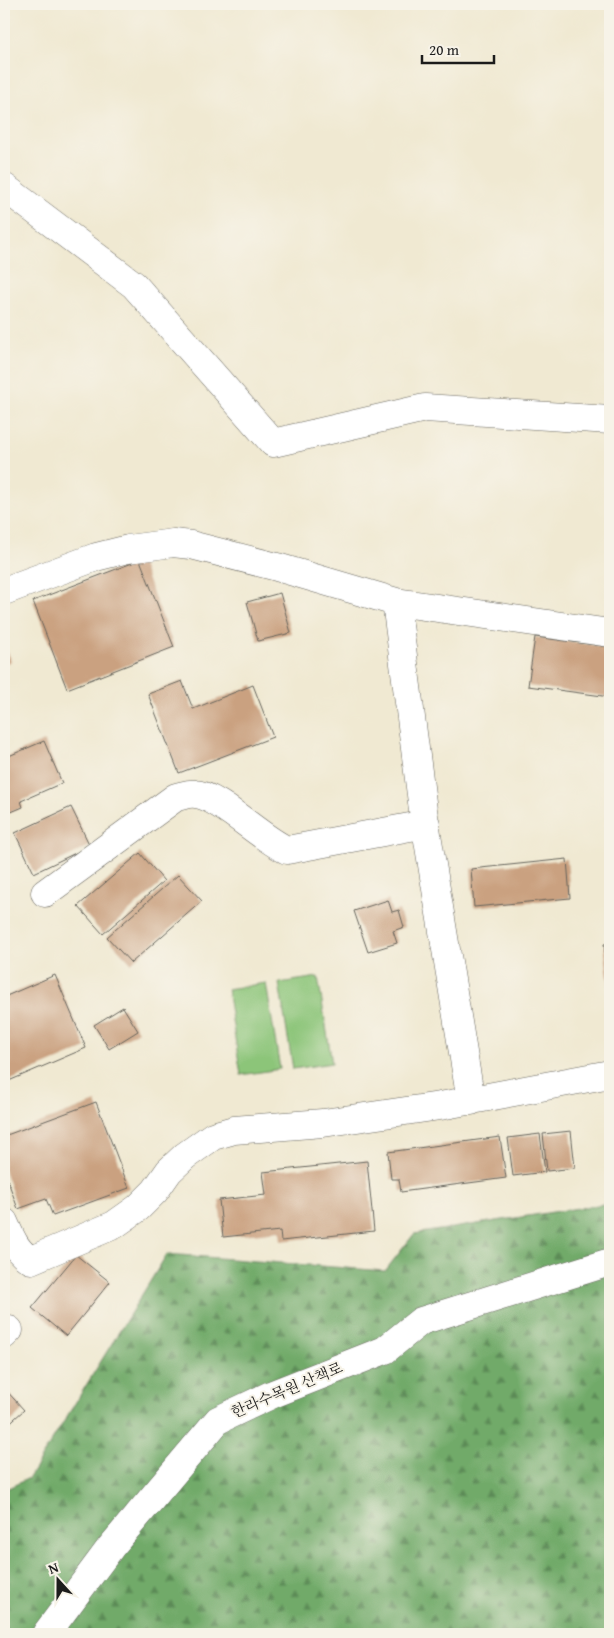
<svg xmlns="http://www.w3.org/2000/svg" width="614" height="1638" viewBox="0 0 614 1638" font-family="'Gentium Book Plus','Noto Serif KR',serif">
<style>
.forest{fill:url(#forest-firs);stroke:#466342}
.park{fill:#8cc579;stroke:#54704a}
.building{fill:#caa180}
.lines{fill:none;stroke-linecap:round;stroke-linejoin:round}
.minor-casing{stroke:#66645c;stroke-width:29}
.minor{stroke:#fff;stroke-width:28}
.labels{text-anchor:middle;stroke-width:4;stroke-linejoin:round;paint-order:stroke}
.street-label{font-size:15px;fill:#1c1c1c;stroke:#f7f3e8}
</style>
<defs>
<pattern id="forest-firs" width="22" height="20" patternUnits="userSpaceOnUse" patternTransform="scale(1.25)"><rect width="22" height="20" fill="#71aa69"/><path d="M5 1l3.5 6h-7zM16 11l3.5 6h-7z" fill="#5c8a56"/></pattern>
</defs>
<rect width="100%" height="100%" fill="#f7f3e8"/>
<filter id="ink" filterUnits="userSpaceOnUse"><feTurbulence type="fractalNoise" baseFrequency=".02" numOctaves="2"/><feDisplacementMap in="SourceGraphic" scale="10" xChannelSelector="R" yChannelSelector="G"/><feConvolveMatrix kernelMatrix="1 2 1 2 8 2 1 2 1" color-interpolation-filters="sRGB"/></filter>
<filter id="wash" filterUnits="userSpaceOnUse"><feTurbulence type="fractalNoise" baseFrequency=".0096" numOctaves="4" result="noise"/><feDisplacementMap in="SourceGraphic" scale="20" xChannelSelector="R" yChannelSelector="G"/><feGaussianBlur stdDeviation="1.12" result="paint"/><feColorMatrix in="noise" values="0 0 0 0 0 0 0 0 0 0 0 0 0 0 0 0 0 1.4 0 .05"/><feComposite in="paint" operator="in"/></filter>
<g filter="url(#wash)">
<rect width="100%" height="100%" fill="#f0e9d2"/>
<!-- forest -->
<path class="forest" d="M610,1203V1634H4V1490L29,1478L167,1254L385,1271L414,1234Z"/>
<!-- park -->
<path class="park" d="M318,977L332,1063L293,1069L279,983Z
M266,983L280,1069L241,1075L227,989Z"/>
<g id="blocks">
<!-- building -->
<path class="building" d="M140,560L174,647L67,689L33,601Z
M280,593L291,633L258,641L247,602Z
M535,637L610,647V697L528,686Z
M4,645L11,661L4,664Z
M182,681L193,709L253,685L273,737L179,773L148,694Z
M44,741L62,783L21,801L23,807L4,815V758Z
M71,807L90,846L34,873L15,833Z
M140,853L164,881L103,934L78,906Z
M567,859L570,898L474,907L471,869Z
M178,875L202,901L131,963L107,937Z
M388,900L392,912L399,910L404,927L393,931L397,943L368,952L354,911Z
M610,943V986H609L604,944Z
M55,975L86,1048L4,1083V997Z
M123,1007L138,1031L109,1049L94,1025Z
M96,1102L129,1188L53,1216L46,1199L18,1209L4,1170V1136Z
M571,1131L575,1168L547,1171L543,1134Z
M540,1134L545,1172L513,1176L508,1138Z
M500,1137L506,1178L401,1192L399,1179H391L388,1152Z
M367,1161L374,1231L281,1241L280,1231L223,1237L219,1200L266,1195L263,1172Z
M76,1255L110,1282L66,1336L32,1308Z
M4,1388L24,1410L4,1428Z"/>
</g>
</g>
<g filter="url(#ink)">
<use href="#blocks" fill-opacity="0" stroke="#66645c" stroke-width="1"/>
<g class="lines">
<defs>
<path id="minor" d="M4,187L134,285L273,443L425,408L610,420
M4,591L96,557L128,549L173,543L191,545L277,567L396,602L610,633
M396,602L423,810L471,1101
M45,893L176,797C182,796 189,793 195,794C218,795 261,839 287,850L426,824
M4,1222C11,1237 16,1252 31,1260L114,1225L138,1208L155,1191L169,1171L185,1156L213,1136L234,1130L323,1123L440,1106L610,1074
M4,1335L9,1330
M46,1634L111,1547L218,1420L273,1394L385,1350L421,1321L610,1262"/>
</defs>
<!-- minor casing -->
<use href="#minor" class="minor-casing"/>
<!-- minor -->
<use href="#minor" class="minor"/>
</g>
</g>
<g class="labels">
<!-- street labels -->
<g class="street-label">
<text transform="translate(287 1390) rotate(-23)" y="5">한라수목원 산책로</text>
</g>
</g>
<!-- margin -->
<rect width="614" height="1638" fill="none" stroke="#f7f3e8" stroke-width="20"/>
<!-- north arrow -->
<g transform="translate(58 1580) rotate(339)" stroke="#f7f3e8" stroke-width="4" paint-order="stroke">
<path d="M0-4L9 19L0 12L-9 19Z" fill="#1c1c1c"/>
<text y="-8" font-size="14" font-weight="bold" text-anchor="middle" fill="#1c1c1c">N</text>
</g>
<!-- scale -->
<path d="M422 55v8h72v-8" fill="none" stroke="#1c1c1c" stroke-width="2.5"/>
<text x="429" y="55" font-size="15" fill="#1c1c1c" stroke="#f7f3e8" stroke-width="4" paint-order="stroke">20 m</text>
</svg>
